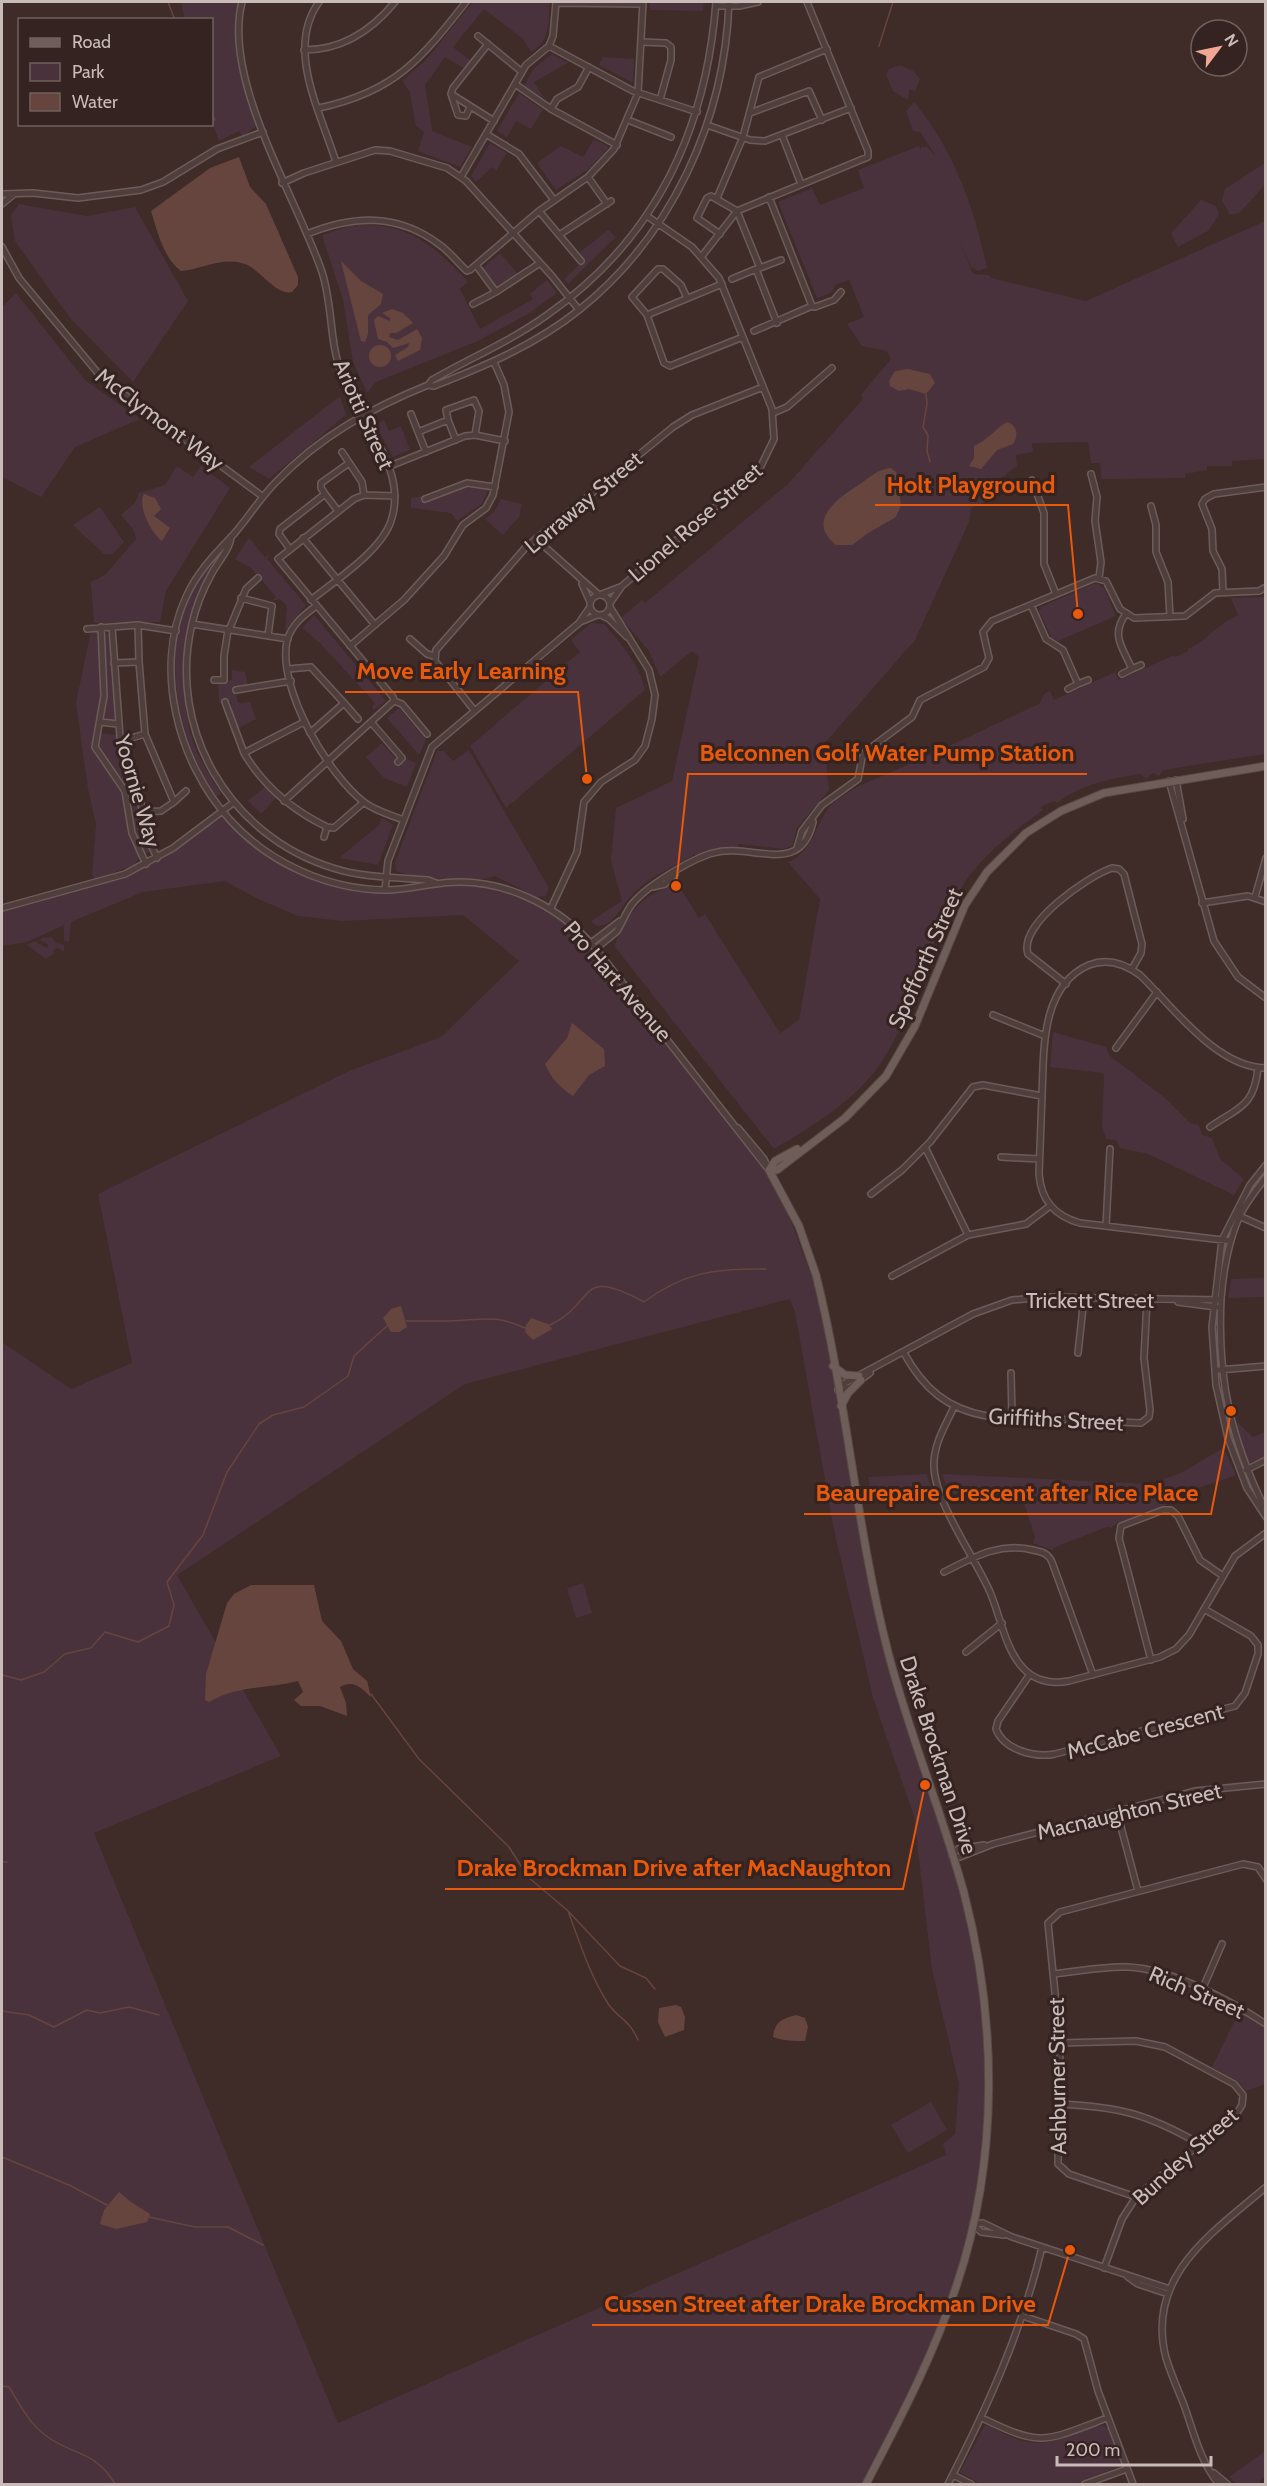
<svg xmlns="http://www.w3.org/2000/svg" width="1267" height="2486" viewBox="0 0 1267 2486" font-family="Cabin,sans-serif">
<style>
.green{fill:#4a323d;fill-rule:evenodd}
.water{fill:#66453e}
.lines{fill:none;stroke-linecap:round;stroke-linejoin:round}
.stream{stroke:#66453e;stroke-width:1.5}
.minor-casing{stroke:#6c5c59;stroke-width:8}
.major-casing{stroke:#584844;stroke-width:9}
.minor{stroke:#4f3e3b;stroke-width:5}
.major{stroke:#6f5d59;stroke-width:7}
.labels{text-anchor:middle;stroke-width:6;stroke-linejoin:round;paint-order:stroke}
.street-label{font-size:22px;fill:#c9bbb7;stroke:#342320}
.leader{fill:none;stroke:#e8590c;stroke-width:2}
.callout-dot{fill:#e8590c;stroke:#342320;stroke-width:2}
.callout-label{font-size:24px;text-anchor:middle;font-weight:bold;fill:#e8590c;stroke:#342320;stroke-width:6;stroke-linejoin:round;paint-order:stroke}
</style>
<rect width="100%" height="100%" fill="#3f2b27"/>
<!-- green -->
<path class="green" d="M181,2H239C230,44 245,86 257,126L242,136L239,131L219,141L212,122V20L185,19Z
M473,2H550C548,22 551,41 531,52L523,39L484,9L453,47L471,61L465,69L445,57L425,85L432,131L472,147L460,167L418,151L424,132L416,126L410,92L402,81L425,61Z
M650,2H704L703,11L650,10Z
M552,54L568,63L534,82L544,98L524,86L534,68Z
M603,57L634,59L633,83L599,65Z
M900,65L913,71L920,79L915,91L909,90L908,100L893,91L886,75L889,69Z
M519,93L543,110L531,129L516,121L507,137L497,131Z
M914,102C953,148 975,209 987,268L978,271L971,267L958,237L973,274L989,275L991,278L1086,301L1265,221V459L1232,461V466H1207V470L1185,474V478L1101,479L1100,463H1091L1088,442L1032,443L1033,452L1016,455L1017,466L996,482L1001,495L971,508L969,522L915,640L824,744L829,790L797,828L792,846L783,849L739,844L738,848H719L696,856L695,854C673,867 650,876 632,895C621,906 614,926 597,926L591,921L622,901L611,860L616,808L672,781L699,657L692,651L660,677L649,651L621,618L642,600L645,603L788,484L863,399L861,395L891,359L887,351L862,346L847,324L864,317L849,280L835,285L833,292L817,298L778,202L812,188L820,205L864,188L858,170L919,146L921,151V147H927L936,156L920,132L913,131L906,111Z
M594,139L609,147L590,168L556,190L537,163L561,146L583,157Z
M490,143L507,153L496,171L492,167L476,182L471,176Z
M1265,163V185L1239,213L1230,215L1222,201L1225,189Z
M1201,200L1216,206L1219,214L1208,231L1178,247L1171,233Z
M19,204L87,216L135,207L188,301L133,382L70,318L15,241L11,215Z
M350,226C405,220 433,244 468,282L460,289L480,329L533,299L530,294L547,280L557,293L528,314L478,341L376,382L367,393L353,362L343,300L322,235Z
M608,230L616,237L568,284L564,279L584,260L579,253Z
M500,253L519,275L499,288L483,268Z
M16,293L85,380L140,419L75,447L41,497L2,477V307Z
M340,396L346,415L269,479L249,467Z
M384,420L389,431L401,426L410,450L393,457L376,425Z
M177,466L193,477L201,466L230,488L166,591L160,622L94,623L91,582L105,575L136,539L134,530L121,515L135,503L139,493L165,485Z
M466,487L488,490L482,504L457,521L451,513L411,508V498L423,496L426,503Z
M501,499L522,504L519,517L503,535L485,519L494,512Z
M100,507L124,542L113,554H104L73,525Z
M249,538L265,557L270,554L267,559L306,605L285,631L287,606L280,599L272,601L276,597L251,568L235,559Z
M223,547C224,557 201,586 196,599C180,644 178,715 200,758C206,770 214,782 221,794L215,797C178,735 160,661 191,591C198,575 212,561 223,547Z
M1093,584H1098L1104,588L1116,616L1058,641L1052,638L1039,612L1041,607Z
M1265,597V754L1163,770L1159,776L1153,773L1146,779L1141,774C1113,778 1079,785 1057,803L1054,801L1041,807L1043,810C1013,832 983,854 963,885C925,942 917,1015 875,1071C848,1105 811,1127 774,1149L615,947C617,930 633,908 648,897C658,890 667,890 675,880L699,918L705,914L780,1033L799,1020L820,899L788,862C816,852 815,815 838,799C857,785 883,776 905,766C949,746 994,725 1039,704L1045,693L1050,691L1054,700L1115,672L1119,680L1174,655L1175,657L1188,651V649C1208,640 1217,624 1238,615L1231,598Z
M314,615L386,701L374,710L372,707L375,703L319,642L302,628Z
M591,623L604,624C622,645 639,663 645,690L506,808L470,746L580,652L571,640Z
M91,630L99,634L102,692L93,748L124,792L140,856L134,865L96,879L92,875L96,824L88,789L76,703Z
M111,633L116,716L114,722L107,721L104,717L107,702L103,634Z
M232,670L245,672L248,685L235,688L238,703L250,702L256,719L237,729L230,707L232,702H219L218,682L232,680Z
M399,708L426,740L419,755L387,718Z
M99,733L117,735L134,779L143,832L151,850L146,854C131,844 135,813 130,798C123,776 109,764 97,748Z
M382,743L396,759L394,761L396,764L407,759L416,763L407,787L384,778L366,757Z
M469,750L549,888L546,896L537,897L495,876C477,884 415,878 396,871L395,862L437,751H444L453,761Z
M265,787L276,798L261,814L248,801Z
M222,812L255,844L317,878L385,890L436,883L476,884L500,888L551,908L591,943L759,1161L786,1208L815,1286L833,1366L888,1653L949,1844L980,1964L988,2095L973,2224L934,2347L866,2484H2V1342L71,1389L132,1363L98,1194L349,1071L441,1037L519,961L463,915L342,921L298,916L258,899L225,881L143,892L71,922L69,942L64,941V925L27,942L2,946V908L125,874L157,858ZM790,1299L795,1312L834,1530L873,1698L914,1816L932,1970L959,2084L955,2134L943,2144L946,2155L338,2423L94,1833L281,1756L177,1575L465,1384Z
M382,818L393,825L378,865L339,858L379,825Z
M52,937L56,943L64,945V952L58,948L54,949L53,954L46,959L27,945L34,941L47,948L48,944L41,941V938Z
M1053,1032L1106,1047L1109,1055L1165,1098L1190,1123L1199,1125L1202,1135L1212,1138L1220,1159L1244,1179L1234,1195L1148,1154L1120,1148L1116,1140L1106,1139L1102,1125L1104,1076L1103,1073L1050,1067Z
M1265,1278V1297L1228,1298L1231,1279Z
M1238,1423L1253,1437L1265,1432V1457L1248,1463L1236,1427Z
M1223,1448L1236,1474L1234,1476L1180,1494L1174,1502L1117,1523L1111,1528L1107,1527L1055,1547L1052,1550L1033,1543L1035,1537L1022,1497L948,1493L942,1474L1151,1484L1183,1472Z
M927,1474L932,1492L872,1497L868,1477Z
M583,1583L592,1613L576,1618L567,1588Z
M1240,2010L1265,2026V2084L1246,2091L1239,2082L1212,2067Z
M931,2102L947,2130L908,2153L891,2125Z
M985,2425C998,2429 1008,2437 1020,2440C1051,2450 1074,2430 1103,2425L1109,2429L1116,2443L1113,2445L1122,2465L1076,2484H980L960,2472Z
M1265,2451V2484L1264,2477L1259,2482L1261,2484H1237L1229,2477Z"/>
<!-- water -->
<path class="water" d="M239,157L250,187L266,204L298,277V285L292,292C276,296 261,270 245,264C223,256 203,269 181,271C164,259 157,231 151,211L210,168Z
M341,261L361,281L383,294L381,304L368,315V334L365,342L361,341Z
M392,309L403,313L413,323L396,333H390L389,337L398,340L417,329L422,338L420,350L398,361L395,355L408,347L409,343L393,348L387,342L378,339L374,320L378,316L390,321V318L382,313Z
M369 356a11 11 0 1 1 22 0a11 11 0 1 1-22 0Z
M908,369L930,374L935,383L926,394L909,389L899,391L890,386L889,381L895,371Z
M1007,422C1017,425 1019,436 1013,444L997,450L981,469L969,466L974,458V446C988,440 995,429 1007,422Z
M891,468L896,472L901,505L896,517L868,533L852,545H836C806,521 837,499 857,486C868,479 877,469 891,468Z
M144,494L155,498L161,509L154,516L170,528L162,541C152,534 137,506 144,494Z
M572,1023L604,1049L605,1066L589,1075L573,1096C560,1088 551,1078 545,1064L567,1038Z
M401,1306L407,1327L399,1332H391L383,1318L391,1309Z
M531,1318L548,1324L552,1329L533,1340L525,1332L526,1325Z
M251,1585H314L322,1621L341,1641L353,1669L367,1681L371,1697C361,1688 354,1679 340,1687L346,1703L347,1716L320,1706H301L294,1700L303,1692L298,1681C268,1689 237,1685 209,1702L205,1700L206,1674L227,1603L234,1594Z
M676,2005L681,2007L685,2017L684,2030L665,2037L658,2022L659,2008Z
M796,2015L805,2018L808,2027L805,2041C794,2041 783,2041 773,2037C775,2021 782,2019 796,2015Z
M119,2192L131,2202L150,2214L147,2222L116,2229L100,2224L104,2210Z"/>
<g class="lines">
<!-- stream -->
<path class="stream" d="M168,2L175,20
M879,46L893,2
M212,114L215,120
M926,394L927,404L923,427L928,435L927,451L930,462
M406,1321C421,1321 435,1321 450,1321C481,1320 495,1314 525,1328
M550,1325C597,1303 576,1265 644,1302C684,1272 717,1268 766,1269
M2,1675L21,1680L44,1672L65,1654L91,1648L105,1632L138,1642L169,1626L174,1605L167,1582L203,1535L227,1472L259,1424L273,1415L304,1407L348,1376L354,1356L388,1325
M371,1694L419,1759L509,1847L528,1877L567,1910L620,1966L646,1978L655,1989
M2,1862H7
M568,1911C580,1943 590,1976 609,2005C619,2019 629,2019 638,2040
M2,2011L29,2015L54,2027L87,2010L100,2013L129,2007L159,2015
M2,2157L69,2185L107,2205
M149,2217L195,2227H228L263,2245
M2,2386L9,2387C19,2403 29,2423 45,2435C72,2456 94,2449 115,2484"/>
<defs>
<path id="minor" d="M242,2C222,81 297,198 322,272C333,306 329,342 342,375C359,421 409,468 391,521C381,551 336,580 311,600
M319,2C285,49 321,113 336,162
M729,2C725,119 672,236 579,310C535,345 485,366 434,386L428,385C371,408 319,437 276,482C260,498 248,518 233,535C215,554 197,572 186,597C153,669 178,763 230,820C269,863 328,890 387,890C404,890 418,886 435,884C496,874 557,903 596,949L769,1170
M556,3L643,4
M716,6H739L758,2
M478,36L522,72
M641,42L666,43L671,47V60L660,100
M488,44L453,88L451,94L494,121
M549,46L633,91L697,112
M304,50C343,50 372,30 395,2
M515,84L551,109L617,145
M452,97L458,115L466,116L470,107
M319,108C395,92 421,59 466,2
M551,109L557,99L578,87L589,67
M750,113L809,91L822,120
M628,120L671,137
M707,125L750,140L765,141L851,108
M486,134L519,154L554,200
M782,135L801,184
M461,177L526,65L549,46L553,36L556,2
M588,177L607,204
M282,183L304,173L375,150L390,151L447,168L466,181L552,276L579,310
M2,194L33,193L78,198L141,190L163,182L217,149L263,132
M769,197L812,306L815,307L834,300L841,292
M717,198L743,137L759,77L827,49
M2,204L14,194
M539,211L581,261
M307,234C354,215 398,213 440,245C450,252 458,263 467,271L470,270L539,211L588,177L614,149L638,93L643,2
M720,234L697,218L707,198L711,196L737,211L760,268
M559,235L611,201
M2,247L19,278L102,378L262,496
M702,256L737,211L868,157V151L807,2
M476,265L496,292L540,263
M757,269L781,260
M732,279L756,269L777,323
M722,284L647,315L664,363L670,366L743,337
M473,304L496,292
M647,315L632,297L658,269H663L681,285L687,298
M754,331L812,306
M428,385L432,380C470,358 511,341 547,315C656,239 706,131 716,2
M773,413L787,407L832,368
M411,414L426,452
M448,420L446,410L474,400L479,411L475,435
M418,432L448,420L456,440
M342,452L362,482L364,495
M390,466L465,436L475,435L505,441
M1091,474L1097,497L1095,521L1101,562L1099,578
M1032,480L1044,513V564L1056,594
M325,494L321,488V483L349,463
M425,499L467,483L495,487
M1151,506L1156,525V552L1168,582L1170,617
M231,537C230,549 218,562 212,573C203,589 196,606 192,624C167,729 229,836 333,868C363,878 396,877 428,880L436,883
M303,538L375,625
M536,539L598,594
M289,548L279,534L280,529L325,494L338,511
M582,584L590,602
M1223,592L1222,569L1213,551L1212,529L1202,504L1205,499L1214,494L1266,487
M602,594L620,587
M590 605a10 10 0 1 1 20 0a10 10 0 1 1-20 0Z
M241,598L272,606L268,636
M610,603L622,586L759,470L774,439L772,409L719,278L692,247L647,216
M1031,605L1046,639L1063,650L1078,684L1088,680
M316,606C304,615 291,625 287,641C277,688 328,775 365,803C376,811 391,815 403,820
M1126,614C1110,635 1123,648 1132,669L1141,665
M601,615L609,619L627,637
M580,622L597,615
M192,624L288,639
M101,627L104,696L95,747L125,791L132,833L146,864
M112,627L120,737L139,789L145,832L157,858
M87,629L138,625L176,631
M229,630L246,589L258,578
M410,639L427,654L435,656
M350,646L404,600L444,556L463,525L486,508L493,495L509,412L504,385L494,362
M114,663L139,662L138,625
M288,669L311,667L344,703
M1122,674L1132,669
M214,680H224V656L228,630
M1068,689L1078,684
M236,690L291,681
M394,701L393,697L278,559L354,499L364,495L395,496
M225,702L244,753L304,722
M474,710L435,661L436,650L526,547L673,427L692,415L763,387
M100,722L118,724
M371,722L402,758L398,762
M310,733L344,703L358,719
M145,734L174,802L186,791
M121,741L145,734L139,662
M244,753C264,787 292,810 327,827L324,837
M1176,780L1183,819
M1169,781L1214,941L1238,977L1266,998
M284,801L394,701L402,704L427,734
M142,812L161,811L174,802
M327,827L334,828L364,802
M797,848L802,831L822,805L858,779L862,758L865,752L912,717L920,700L984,667L989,658L983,632L992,621L1095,578L1106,581L1120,609L1134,618L1185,616L1215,593L1259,591L1266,587
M653,887L665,884L675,874
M385,890L388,861L432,747L579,623L590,607
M1255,897L1266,858
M1202,903L1248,896L1266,902
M2,908L125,874L173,848L233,803
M551,908L577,852L584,802L601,782L635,760L645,746L652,719L655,695L649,670L610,607
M591,943L620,921
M596,949C602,943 611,937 617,931C623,922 626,911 633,903C647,886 691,859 713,853C752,842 800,878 813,822
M1066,984L1028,954C1018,924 1088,876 1112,868L1119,869L1124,874L1142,944L1141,953L1132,969
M993,1015L1045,1036
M1116,1048L1157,992
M1210,1127C1239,1107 1254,1107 1258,1068
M738,1128L764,1159L768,1169
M925,1147L968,1235
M1001,1157L1039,1159
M1266,1165L1250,1185L1222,1240L1212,1327L1216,1385L1228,1438L1247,1488L1266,1517
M1266,1177C1257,1189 1247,1201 1240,1215C1229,1240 1223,1272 1221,1299C1217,1379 1231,1440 1266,1511
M871,1194L902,1170L930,1142L973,1087L983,1085L1042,1096
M1237,1215L1266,1228
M1106,1226L1110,1149
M1231,1241L1080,1223C1054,1216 1041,1200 1039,1174C1040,1148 1041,1122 1042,1096C1044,1052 1040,986 1089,965C1107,958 1125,964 1140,975C1173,1007 1217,1068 1266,1068
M892,1276L968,1235L1026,1224L1050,1206
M1178,1302L1216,1307
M904,1353C923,1388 947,1409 987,1416L1141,1423L1149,1417L1150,1410L1144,1358L1147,1300
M1078,1353L1084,1298
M1219,1370L1266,1366
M1011,1373L1012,1417
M839,1389L843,1384L973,1314L1012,1300L1047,1297L1221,1300
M838,1390L851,1387L870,1373
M954,1407C945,1426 933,1445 934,1467C935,1502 975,1558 990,1592C1000,1615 1005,1649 1023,1668C1035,1681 1052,1684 1069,1681L1160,1657L1176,1649L1189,1635L1235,1556L1266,1533
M1246,1470L1266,1460
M944,1572C974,1557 999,1542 1033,1550C1042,1552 1048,1553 1052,1562L1093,1675
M966,1652L1002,1623
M1151,1660L1119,1538L1121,1526L1163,1510H1171L1178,1516L1200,1560L1223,1576
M1030,1674L998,1721L996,1729C1004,1750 1035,1758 1055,1754L1235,1706L1245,1693L1258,1654V1645L1251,1636L1204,1609
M1117,1812L1138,1891
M952,1855L960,1857L993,1844L1195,1791L1266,1784
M952,1855L958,1849L984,1845
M1054,1974C1079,1971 1104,1966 1128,1967C1172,1969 1229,2000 1266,2024
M1202,1990L1222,1944
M1060,2043L1136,2041L1165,2047L1234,2084L1243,2095L1242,2105L1237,2113L1136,2197L1122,2219L1104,2268
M1060,2104C1121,2107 1147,2114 1200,2144
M1136,2197L1069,2174L1058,2164L1060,2043L1048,1923L1060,1912L1243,1864L1258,1867L1266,1879
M973,2224L983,2223L1012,2237L1170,2289
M973,2224L981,2232L1004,2235
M1128,2277L1138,2284L1168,2294
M1023,2316L1076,2334L1084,2339L1098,2391L1133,2484
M982,2418C1043,2448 1045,2441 1107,2418
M1214,2473L1227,2484
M953,2475L971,2484
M948,2484C987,2408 1022,2331 1042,2247
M1085,2484L1127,2469
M1219,2484C1201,2464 1193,2430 1184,2405C1178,2390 1171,2374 1166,2358C1145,2276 1212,2233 1266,2187"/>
<path id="major" d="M769,1170L799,1226L816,1275C847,1399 856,1528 888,1652C909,1734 942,1812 964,1893C997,2020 999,2159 957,2284C934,2355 900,2419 866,2484
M769,1170H777L845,1118L886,1076L915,1026L965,905L987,872L1026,833L1061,811L1104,793L1266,766
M769,1170L775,1161L797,1149
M833,1366L845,1375L859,1376
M841,1406L848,1393L861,1380"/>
</defs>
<!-- minor casing -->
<use href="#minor" class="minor-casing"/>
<!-- major casing -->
<use href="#major" class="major-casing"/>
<!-- minor -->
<use href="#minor" class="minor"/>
<!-- major -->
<use href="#major" class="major"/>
</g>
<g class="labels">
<!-- street labels -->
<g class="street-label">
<text transform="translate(364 414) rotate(66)" y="8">Ariotti Street</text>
<text transform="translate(160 419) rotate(37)" y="8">McClymont Way</text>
<text transform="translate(583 502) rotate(-40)" y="8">Lorraway Street</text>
<text transform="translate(695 522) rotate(-41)" y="8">Lionel Rose Street</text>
<text transform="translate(138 791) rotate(74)" y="8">Yoornie Way</text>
<text transform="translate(925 958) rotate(-66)" y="8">Spofforth Street</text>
<text transform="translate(618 981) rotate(49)" y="8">Pro Hart Avenue</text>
<text x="1090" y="1308">Trickett Street</text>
<text transform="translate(1056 1419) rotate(3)" y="8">Griffiths Street</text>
<text transform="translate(1145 1731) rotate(-15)" y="8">McCabe Crescent</text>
<text transform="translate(939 1755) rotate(72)" y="8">Drake Brockman Drive</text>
<text transform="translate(1129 1811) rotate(-13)" y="8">Macnaughton Street</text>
<text transform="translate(1197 1992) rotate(23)" y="8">Rich Street</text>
<text transform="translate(1057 2076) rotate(-91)" y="8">Ashburner Street</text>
<text transform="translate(1185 2156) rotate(-42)" y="8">Bundey Street</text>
</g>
</g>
<!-- callouts -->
<path class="leader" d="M1078 614L1068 505H875M587 779L578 692H345M676 886L688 774H1087M1231 1411L1211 1514H804M925 1785L903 1889H445M1070 2250L1048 2325H592"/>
<g class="callout-dot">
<circle cx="1078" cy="614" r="6"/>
<circle cx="587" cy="779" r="6"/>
<circle cx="676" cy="886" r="6"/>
<circle cx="1231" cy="1411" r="6"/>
<circle cx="925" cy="1785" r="6"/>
<circle cx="1070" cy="2250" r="6"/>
</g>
<g class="callout-label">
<text x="971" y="493">Holt Playground</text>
<text x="461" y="679">Move Early Learning</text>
<text x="887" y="761">Belconnen Golf Water Pump Station</text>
<text x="1007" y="1501">Beaurepaire Crescent after Rice Place</text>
<text x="674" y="1876">Drake Brockman Drive after MacNaughton</text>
<text x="820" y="2312">Cussen Street after Drake Brockman Drive</text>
</g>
<!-- border -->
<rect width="1267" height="2486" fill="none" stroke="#c9bbb7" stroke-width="6"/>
<!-- legend -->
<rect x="18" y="18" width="195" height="108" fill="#342320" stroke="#70605c" stroke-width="1.5"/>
<rect x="30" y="38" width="30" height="9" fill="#6f5d59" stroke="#70605c" stroke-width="1.5"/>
<text x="72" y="48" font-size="18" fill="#c9bbb7">Road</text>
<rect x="30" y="63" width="30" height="18" fill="#4a323d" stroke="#70605c" stroke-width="1.5"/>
<text x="72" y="78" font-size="18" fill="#c9bbb7">Park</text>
<rect x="30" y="93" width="30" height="18" fill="#66453e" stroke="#70605c" stroke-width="1.5"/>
<text x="72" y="108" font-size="18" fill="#c9bbb7">Water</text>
<!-- north arrow -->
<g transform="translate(1219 48) rotate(58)"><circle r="28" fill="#342320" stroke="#70605c" stroke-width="1.5"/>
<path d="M0-4.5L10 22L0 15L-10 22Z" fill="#f2a794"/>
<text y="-9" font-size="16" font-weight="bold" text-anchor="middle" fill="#c9bbb7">N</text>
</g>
<!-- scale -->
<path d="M1057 2456v9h154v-9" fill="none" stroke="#c9bbb7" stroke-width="3"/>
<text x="1066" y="2456" font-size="18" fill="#c9bbb7" stroke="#342320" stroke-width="4.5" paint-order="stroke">200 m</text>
</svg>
